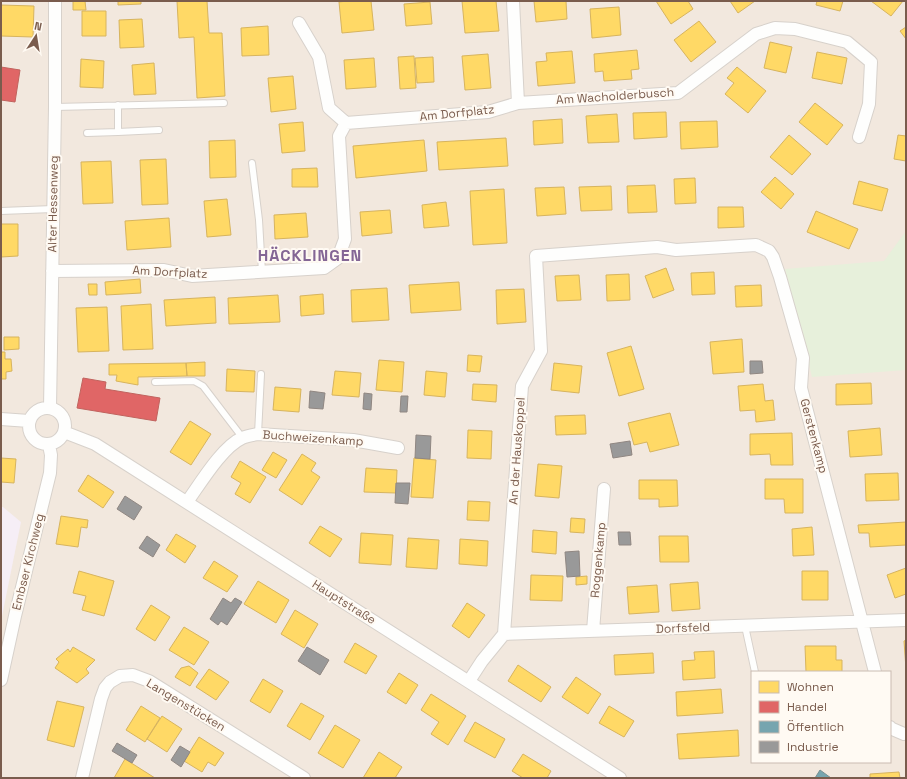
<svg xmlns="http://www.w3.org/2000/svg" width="907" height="779" viewBox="0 0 907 779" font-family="'Space Grotesk',sans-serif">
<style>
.residential{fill:#f2e8de;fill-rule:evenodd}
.education{fill:#f6eef6}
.green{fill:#e7f0db}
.homes{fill:#ffd966;stroke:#d7b45e}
.shops{fill:#e06666;stroke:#c1635e}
.public{fill:#76a5af;stroke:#778f92}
.industry{fill:#999;stroke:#908782}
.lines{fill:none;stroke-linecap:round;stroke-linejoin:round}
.lane-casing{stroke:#d7d1cb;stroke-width:8}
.street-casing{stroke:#d7d1cb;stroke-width:14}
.lane{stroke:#fefefd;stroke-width:6}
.street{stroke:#fefefd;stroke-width:12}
.labels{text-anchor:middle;stroke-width:4;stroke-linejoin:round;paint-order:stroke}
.street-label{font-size:12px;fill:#7a5c4d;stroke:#fffaf3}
.district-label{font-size:16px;font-weight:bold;letter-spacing:1px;fill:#846695;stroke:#fffaf3}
</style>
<rect width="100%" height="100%" fill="#f9f5f0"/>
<!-- residential -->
<path class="residential" d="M1,1H906V778H1ZM752,672H890V762H752Z"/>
<!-- education -->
<path class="education" d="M1,507H3L21,522L1,621Z"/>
<!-- green -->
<path class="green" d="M906,231V370L812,377L785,269L884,261Z"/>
<!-- homes -->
<path class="homes" d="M73,1H85L86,10H73Z
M118,1H141V4L118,5Z
M177,1H207L209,33H222L225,96L197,98L194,37L179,38Z
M347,1H371L374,30L342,33L339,2Z
M462,1H496L499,31L465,33Z
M534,1H566L567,19L536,22Z
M656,1H688L693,9L671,24Z
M730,1H755L738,13Z
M817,1H843L840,11L816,5Z
M871,1H903L891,16Z
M430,2L432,24L406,26L404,4Z
M1,5L34,6L33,37L1,36Z
M619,7L621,35L592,38L590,9Z
M82,11H106V36H82Z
M142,19L144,47L120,48L119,20Z
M699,21L716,42L691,62L674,40Z
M268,26L269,55L242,56L241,28Z
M906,27V39L900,31Z
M770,42L792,47L786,73L764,68Z
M637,50L639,69L631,70L632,79L604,81L603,71L595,72L594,54Z
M572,51L575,83L538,86L536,62L547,61L546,53Z
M817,52L847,58L842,84L812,78Z
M488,54L491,88L465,90L462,56Z
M414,56L416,88L400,89L398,57Z
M433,57L434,82L417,83L415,58Z
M374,58L376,87L346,89L344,60Z
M81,59L104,61L103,88L80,87Z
M154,63L156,94L134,95L132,65Z
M737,67L766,91L748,113L725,94L734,83L727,78Z
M293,76L296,109L271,112L268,78Z
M815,103L843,125L827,145L799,122Z
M666,112L667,137L634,139L633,113Z
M617,114L619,142L588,143L586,116Z
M562,119L563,143L534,145L533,121Z
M717,121L718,147L681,149L680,122Z
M303,122L305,151L282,153L279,124Z
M789,135L811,154L792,175L770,157Z
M898,135L906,136V161L894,159Z
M506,138L508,166L439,170L437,142Z
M235,140L236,177L210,178L209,141Z
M424,140L427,171L356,178L353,146Z
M166,159L168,204L142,205L140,160Z
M111,161L113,203L83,204L81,162Z
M317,168L318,187H292V169Z
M775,177L794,194L781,209L761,192Z
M695,178L696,203L675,204L674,179Z
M859,181L888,189L882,211L853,204Z
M655,185L657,212L628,213L627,186Z
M611,186L612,210L581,211L579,187Z
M564,187L566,214L537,216L535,188Z
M504,189L507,243L473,245L470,191Z
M227,199L231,235L207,237L204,201Z
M446,202L449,226L424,228L422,205Z
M718,207H743L744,227L718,228Z
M390,210L392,233L362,236L360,212Z
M816,211L858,229L849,249L807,232Z
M306,213L308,237L275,239L274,215Z
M169,218L171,247L127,250L125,221Z
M1,224H18V256L1,257Z
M666,268L674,290L653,298L645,276Z
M714,272L715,294L692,295L691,273Z
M629,274L630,300L607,301L606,275Z
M579,275L581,300L557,301L555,276Z
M140,279L141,293L106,295L105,282Z
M459,282L461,310L411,313L409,285Z
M88,284H97V295H89Z
M761,285L762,306L736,307L735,286Z
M387,288L389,320L352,322L351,290Z
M524,289L526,322L497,324L496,290Z
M323,294L324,314L301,316L300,296Z
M278,295L280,322L229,324L228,298Z
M215,297L216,323L166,326L164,300Z
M151,304L153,349L123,350L121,306Z
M107,307L109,351L78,352L76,308Z
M4,337H19V349L4,350Z
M742,339L744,372L713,374L710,342Z
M631,346L644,389L619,396L607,353Z
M1,352H5V359H11L12,371L6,372V379H1Z
M468,355L482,356L480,372L467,371Z
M379,360L404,362L402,392L376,390Z
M205,362V376H187L186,363Z
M186,363L187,376L138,377V385L116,381L117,375H109V364Z
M554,363L582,366L579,393L551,390Z
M227,369L255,371L254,392L226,391Z
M335,371L361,373L359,397L332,395Z
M426,371L447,373L445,397L424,395Z
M871,383L872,404L836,405V384Z
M473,384L497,385L496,402L472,400Z
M763,384L765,401L773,400L775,420L756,422L755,410L740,411L738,386Z
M275,387L301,389L299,412L273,410Z
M670,413L679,445L650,452L647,442L634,445L628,423Z
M585,415L586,434L556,435L555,416Z
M190,421L211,434L191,465L170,452Z
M880,428L882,455L850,457L848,431Z
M468,430L492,431L491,459L467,458Z
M792,433L793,465H771L770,454L750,455V434Z
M273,452L287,460L276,478L262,470Z
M302,454L316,463L311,471L320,477L302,505L279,490Z
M1,458L16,459L14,483L1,482Z
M414,458L436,460L433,498L411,497Z
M240,461L266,477L250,503L235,494L241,483L231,477Z
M538,464L562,466L559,498L535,496Z
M366,468L397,470L396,493L364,492Z
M898,473L899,500L866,501L865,474Z
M88,475L114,492L103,508L78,491Z
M765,479H803V513H785L784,499H765Z
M639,480H677L678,506L659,507V499H639Z
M468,501L490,502L489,521L467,520Z
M61,516L88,520L87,528L81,527L78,547L56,544Z
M571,518L585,519L584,533L570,532Z
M906,522V545L870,547L869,533H859L858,525Z
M320,526L342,539L330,557L309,543Z
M812,527L814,555L793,556L792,529Z
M533,530L557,532L556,554L532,552Z
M361,533L393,535L391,565L359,563Z
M176,534L196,546L185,563L166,550Z
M659,536H688L689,562H660Z
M408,538L439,540L437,569L406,567Z
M460,539L488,541L487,566L459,564Z
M214,561L238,576L227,592L203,578Z
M906,568V594L895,598L887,575Z
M79,571L114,581L104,616L82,610L86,596L73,593Z
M802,571H828V600H802Z
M531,575L563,576L562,601L530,600Z
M587,576V584L576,585V577Z
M258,581L289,600L276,623L244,604Z
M698,582L700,609L672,611L670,584Z
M657,585L659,612L629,614L627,587Z
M467,603L485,615L469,638L452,626Z
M151,605L170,617L155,641L136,629Z
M295,610L318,624L304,648L281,634Z
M184,627L209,642L194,665L169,650Z
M906,640V669L904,641Z
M355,643L377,656L366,674L344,662Z
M805,646H836V660H842V672H806Z
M73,647L95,660L86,669L89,673L77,683L55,668L59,662L56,659L68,649L70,652Z
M714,651L715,678L683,680L682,661L695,660L694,652Z
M653,653L654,673L615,675L614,655Z
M518,665L551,687L541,702L508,681Z
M189,666L198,673L190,686L175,677L181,668Z
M209,669L229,682L216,700L196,687Z
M399,673L418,685L406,704L387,692Z
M576,677L601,694L588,714L562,697Z
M263,679L283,691L270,713L250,701Z
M721,689L723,713L677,716L676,692Z
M431,694L466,716L448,745L431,734L439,722L421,710Z
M57,701L84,707L74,747L47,740Z
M301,703L324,716L310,740L287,726Z
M141,706L160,718L145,742L126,730Z
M609,706L634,721L624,737L599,723Z
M162,716L182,729L167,752L147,739Z
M475,722L505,739L495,758L464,741Z
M335,725L360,740L343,768L318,753Z
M738,730L739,756L679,759L677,734Z
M199,737L224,753L215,766L208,762L202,772L184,761Z
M379,752L402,767L395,778H363Z
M523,754L551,771L547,778H523L512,771Z
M125,759L155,778H114Z
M899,772L900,778H870V774Z"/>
<!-- shops -->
<path class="shops" d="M1,67L20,70L15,102L1,100Z
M83,378L106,382L105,389L160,398L156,421L77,408Z"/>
<!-- public -->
<path class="public" d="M820,770L831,778H815Z"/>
<!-- industry -->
<path class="industry" d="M750,361H762L763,373L750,374Z
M310,391L325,393L323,409L309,408Z
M364,393L372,394L371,410L363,409Z
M401,396H408L407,412H400Z
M416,435L431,436L430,459L415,458Z
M630,441L632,455L613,458L610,444Z
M396,483H410L408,504L395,503Z
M125,496L142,507L134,520L117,509Z
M618,532H630L631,545H619Z
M147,536L160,545L153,557L139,548Z
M579,551L580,576L567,577L565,552Z
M223,598L231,603L235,598L242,602L227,625L221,621L218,625L210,619Z
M307,647L329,660L320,675L298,661Z
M117,743L137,755L132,763L112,751Z
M180,746L190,752L181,767L171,760Z"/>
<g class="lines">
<defs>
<path id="lane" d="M118,105V132L159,130
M55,107L224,103
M87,133L118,132
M252,163L259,220L262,272
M1,211L53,209
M155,382L194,381L203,386L242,437
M258,434L261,374
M745,626L755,672"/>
<path id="street" d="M513,1L518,103
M299,23L319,57L329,108L346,123
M52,271L164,270L192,276L324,268L338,258L345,239L339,136L346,123L488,112L518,103L678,93L756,34L775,28L795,29L847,42L871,62L869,104L859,137
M29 426a18 18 0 1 1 36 0a18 18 0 1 1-36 0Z
M50,408L55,107V1
M1,419L29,421
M64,432L95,444L620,778
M187,502C200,484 222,447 242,438C247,436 253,435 258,434L353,440L398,448
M593,631L604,489
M504,634L906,620
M1,680L15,616L50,473L51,455L49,445
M469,681L482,661L504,634L522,386L541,351L536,256L657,247L676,250L756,245L769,251L773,257L780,277L803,358L801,388L875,672
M890,727V728L904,734
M82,778L101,699L105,688L110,682L120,676L133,675L149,681L304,778"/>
</defs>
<!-- lane casing -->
<use href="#lane" class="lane-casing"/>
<!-- street casing -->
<use href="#street" class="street-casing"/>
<!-- lane -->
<use href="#lane" class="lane"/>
<!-- street -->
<use href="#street" class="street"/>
</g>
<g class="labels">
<!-- street labels -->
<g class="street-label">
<text transform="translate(615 96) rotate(-4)" y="4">Am Wacholderbusch</text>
<text transform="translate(457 113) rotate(-6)" y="4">Am Dorfplatz</text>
<text transform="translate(53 204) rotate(-89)" y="4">Alter Hessenweg</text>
<text transform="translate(170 272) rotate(3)" y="4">Am Dorfplatz</text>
<text transform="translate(814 436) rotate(75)" y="4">Gerstenkamp</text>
<text transform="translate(313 438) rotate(4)" y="4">Buchweizenkamp</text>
<text transform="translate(517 451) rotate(-86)" y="4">An der Hauskoppel</text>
<text transform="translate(598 560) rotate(-85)" y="4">Roggenkamp</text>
<text transform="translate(28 562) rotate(-76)" y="4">Embser Kirchweg</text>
<text transform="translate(344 602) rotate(32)" y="4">Hauptstraße</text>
<text transform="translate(683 628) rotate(-2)" y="4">Dorfsfeld</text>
<text transform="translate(186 705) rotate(31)" y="4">Langenstücken</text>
</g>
<!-- district labels -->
<g class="district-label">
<text x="310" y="261">HÄCKLINGEN</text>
</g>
</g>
<!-- border -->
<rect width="907" height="779" fill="none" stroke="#7a5c4d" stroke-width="4"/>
<!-- legend -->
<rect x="751" y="671" width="140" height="92" fill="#fffaf3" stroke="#cabbb1"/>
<rect x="759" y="681" width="20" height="12" fill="#ffd966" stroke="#cabbb1"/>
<text x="787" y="691" font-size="12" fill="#7a5c4d">Wohnen</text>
<rect x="759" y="701" width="20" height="12" fill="#e06666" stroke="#cabbb1"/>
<text x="787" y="711" font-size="12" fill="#7a5c4d">Handel</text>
<rect x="759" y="721" width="20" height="12" fill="#76a5af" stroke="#cabbb1"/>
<text x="787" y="731" font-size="12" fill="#7a5c4d">Öffentlich</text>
<rect x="759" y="741" width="20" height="12" fill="#999999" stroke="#cabbb1"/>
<text x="787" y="751" font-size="12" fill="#7a5c4d">Industrie</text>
<!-- north arrow -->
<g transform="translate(36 36) rotate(12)" stroke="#fffaf3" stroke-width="3" paint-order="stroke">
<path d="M0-3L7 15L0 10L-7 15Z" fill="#7a5c4d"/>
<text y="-6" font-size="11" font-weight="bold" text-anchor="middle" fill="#7a5c4d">N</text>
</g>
</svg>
